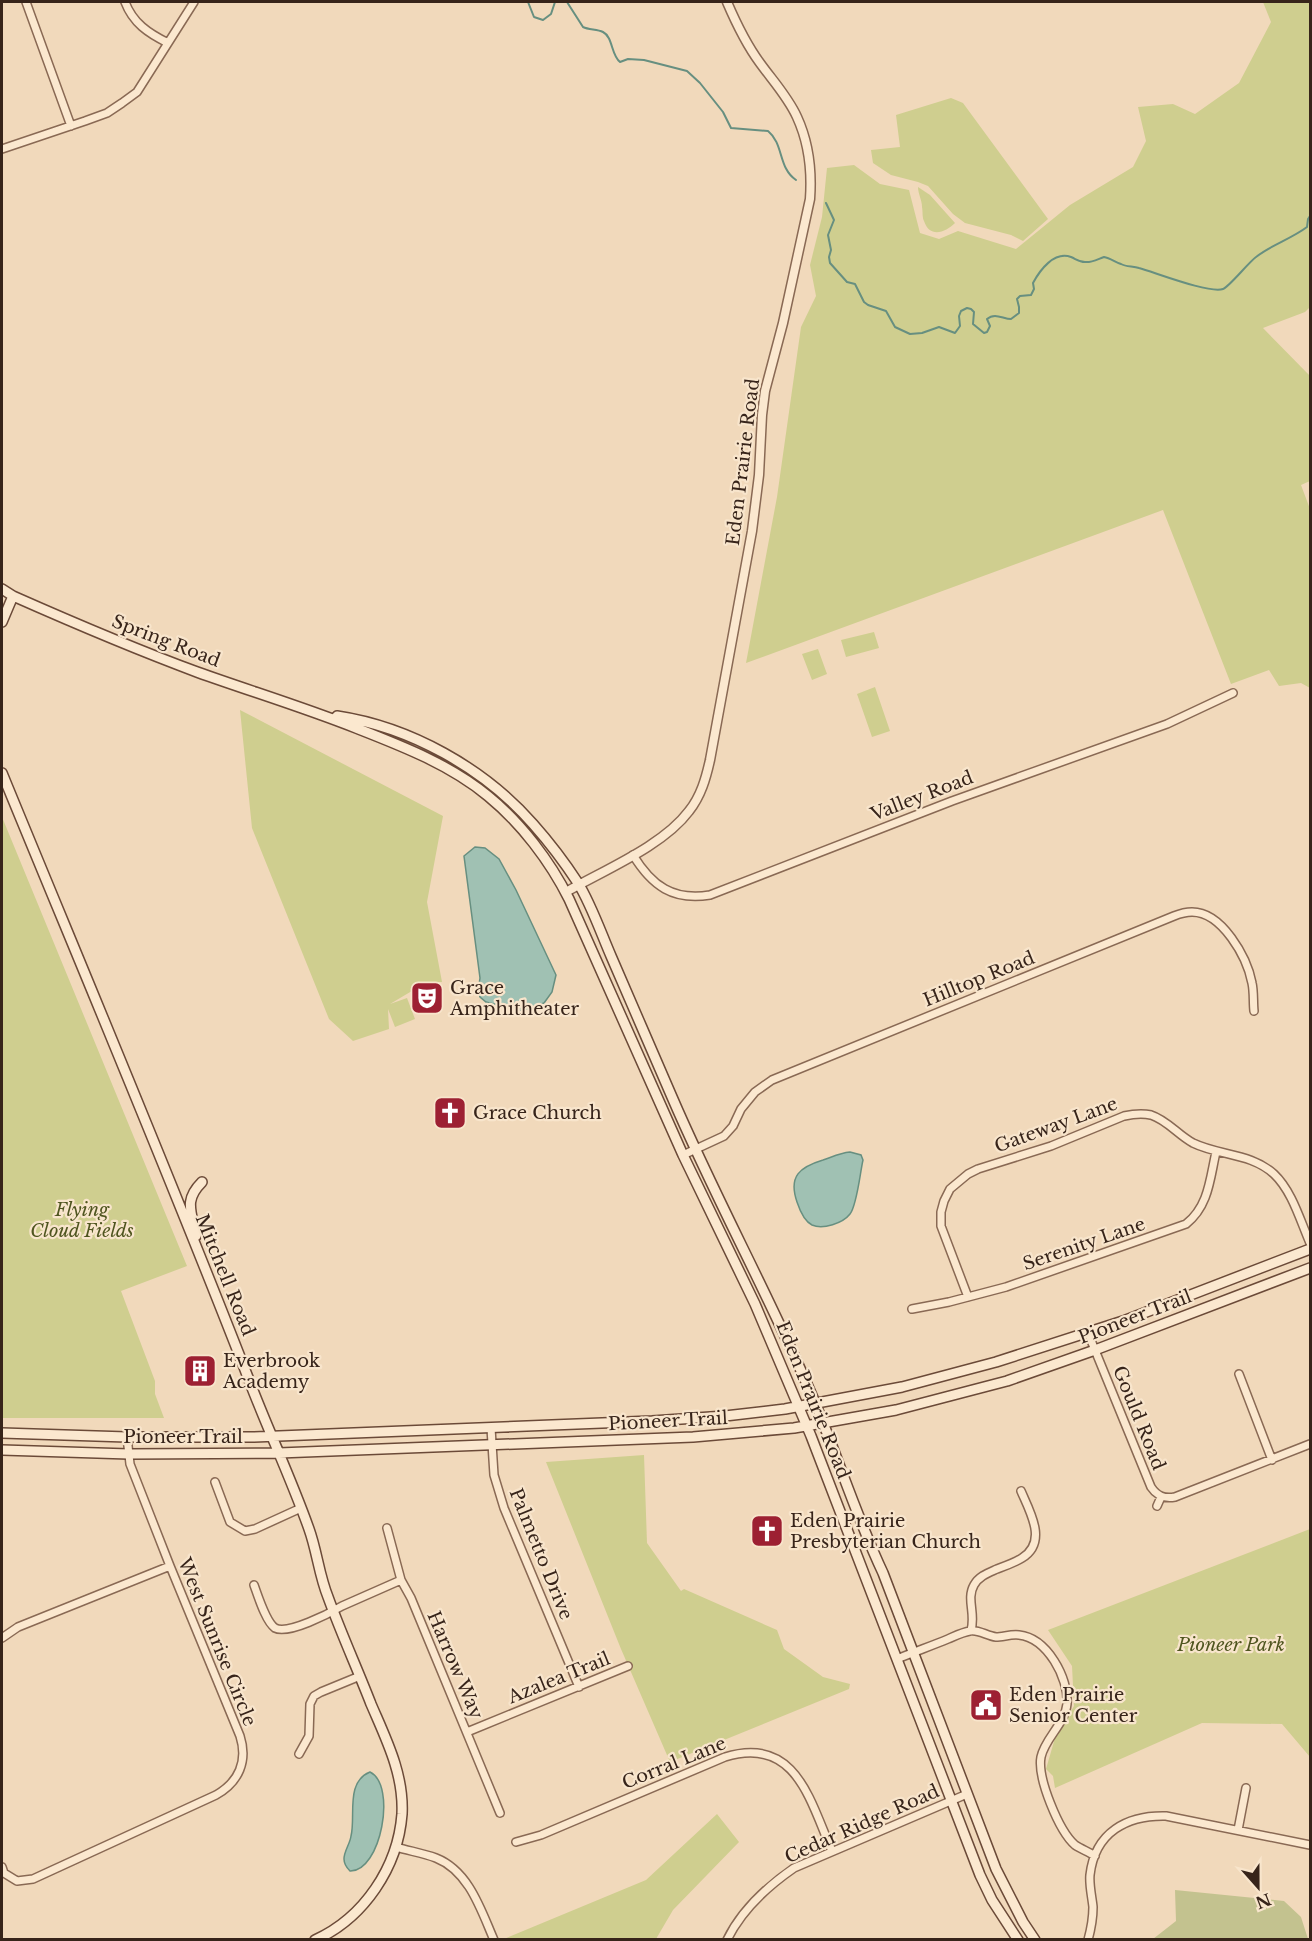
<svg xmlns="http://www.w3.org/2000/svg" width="1312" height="1941" viewBox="0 0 1312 1941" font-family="'Libre Baskerville',serif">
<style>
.green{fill:#cfce8f}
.cemetery{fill:#c3c28f}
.water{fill:#a0c1b3;stroke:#678f80;stroke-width:1.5}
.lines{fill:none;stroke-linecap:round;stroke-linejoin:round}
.stream{stroke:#678f80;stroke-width:2}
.minor-casing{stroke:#896954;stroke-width:10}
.tertiary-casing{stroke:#896954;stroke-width:11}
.secondary-casing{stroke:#6b4a38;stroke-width:12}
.minor{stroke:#fbe8cf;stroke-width:7}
.tertiary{stroke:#fbe8cf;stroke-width:8}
.secondary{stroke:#fbe8cf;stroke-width:9}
.labels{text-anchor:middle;stroke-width:4.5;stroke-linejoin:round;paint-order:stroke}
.street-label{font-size:18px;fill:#37241a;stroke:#f8e5cc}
.poi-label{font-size:18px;fill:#37241a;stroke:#f8e5cc;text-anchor:start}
.park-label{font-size:18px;font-style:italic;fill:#4f551f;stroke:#f8e5cc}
</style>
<rect width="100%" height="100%" fill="#f1d9bb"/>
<!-- green -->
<path class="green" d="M1263,2H1310V307L1305,312L1263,328L1310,376V481L1301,485L1310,509V688L1301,683L1279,686L1269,670L1231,684L1163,510L746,663L777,497L801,327L816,296L810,265L822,217L827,168L854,165L880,184L909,190L920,233L939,239L958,231L1016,249L1070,205L1133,167L1146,141L1138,107L1173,104L1195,114L1239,83L1271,22Z
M951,98L963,103L1048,219L1023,241L1011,235L965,223L953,214L928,186L918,182L891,175L873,163L871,150L900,147L896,115Z
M918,187L930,195L955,223C946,232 930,239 924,221C922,217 923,212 922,207C922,200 918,194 918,187Z
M874,632L879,648L846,657L841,640Z
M818,649L827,674L812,680L802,654Z
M875,687L890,731L872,737L857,694Z
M240,710L443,816L427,902L442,982H427L390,1004L407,998L415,1019L395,1027L388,1009L389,1029L353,1041L329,1019L252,828Z
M2,817L187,1266L121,1291L155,1381V1394L164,1418H2Z
M644,1455L647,1543L681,1591L684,1589L777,1630L784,1649L823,1677L850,1684L849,1689L670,1762L621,1649L546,1462Z
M1310,1529V1757L1282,1724L1202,1723L1055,1788L1053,1776L1046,1769L1055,1738L1074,1706L1072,1666L1048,1630Z
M717,1814L739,1842L673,1910L656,1939H504L646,1880Z"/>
<!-- cemetery -->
<path class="cemetery" d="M1175,1890L1284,1901L1301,1917L1308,1939H1153L1176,1921Z"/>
<!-- water -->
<path class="water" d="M475,847L485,848L499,859L516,890L556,975L552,992L544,1003L521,1011L486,1002L480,997L478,991L480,978L464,856Z
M850,1152L861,1155L863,1160C860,1173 857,1205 850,1214C843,1223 823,1230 812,1225C804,1221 800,1211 797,1202C788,1176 800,1167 823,1160C832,1157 840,1153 850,1152Z
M370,1772C397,1785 381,1872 350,1871C347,1868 344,1864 344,1859C344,1851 350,1844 351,1836C356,1816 345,1782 370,1772Z"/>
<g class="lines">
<!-- stream -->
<path class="stream" d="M528,2L534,17L543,20L551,14L555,2
M567,2L583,27C589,30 597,29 603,32C613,37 611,55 620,62L628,59L644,60L687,71L700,83L723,112L731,128L768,131C784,144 778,168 796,180
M826,203L834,220L828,235L831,250L829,257L830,263L847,282L855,284L864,302L868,305L886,311L895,327L910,334L922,333L939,327L955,333L960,326L959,316L961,311L967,308L971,309L974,312L973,324L984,333L987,332L990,326L987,319C995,312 1003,319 1011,319L1019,313V307L1017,299L1020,296L1031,295L1034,289L1033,283C1040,270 1054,251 1071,257C1076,259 1079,262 1085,262C1091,263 1098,259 1104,257C1110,258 1115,262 1121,264C1126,267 1133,266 1139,268C1154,272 1210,294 1223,289C1229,287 1248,263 1256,257C1271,245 1291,239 1307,227L1308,219L1310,216"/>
<defs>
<path id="minor" d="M26,2L71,126
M125,2C133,23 148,33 168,43
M2,149L85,121L107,113L122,103L137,92L194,2
M633,855C652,886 673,901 710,895L952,801L1167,724L1233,693
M683,1155L724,1136L733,1126L741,1109L755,1092L772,1080L1174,916C1179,914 1186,912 1192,912C1222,912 1247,957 1252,983C1254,992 1253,1002 1254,1011
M968,1297L941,1226V1212L944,1201L950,1189L968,1174L978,1169L1051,1146L1124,1116C1133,1114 1142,1113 1151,1115C1167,1120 1178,1135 1193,1143C1220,1156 1251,1153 1274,1174C1292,1191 1300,1220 1310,1243
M912,1309L949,1302L1006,1287L1186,1224C1209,1206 1210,1178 1216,1152
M1088,1333L1151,1487C1157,1496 1164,1499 1175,1497L1310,1444
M1239,1374L1272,1460
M491,1428L494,1475L504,1508L579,1687
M215,1482L230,1522L245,1531L255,1529L301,1508
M1157,1506L1161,1497
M387,1528L401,1580L411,1598L500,1813
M254,1585C258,1596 266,1622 275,1628C288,1635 330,1613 342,1606L401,1580
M971,1630C976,1614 966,1599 974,1585C979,1576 988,1573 997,1569C1005,1566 1014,1563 1022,1558C1048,1542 1030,1512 1021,1491
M2,1638L18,1627L170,1566
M897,1659C914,1652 931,1646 948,1639C955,1636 963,1632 970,1631C978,1629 987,1636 996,1637C1003,1637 1011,1634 1019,1635C1047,1638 1069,1678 1067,1704C1065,1724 1045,1738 1041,1757C1037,1778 1059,1831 1075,1845C1081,1849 1089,1852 1095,1856
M467,1732L628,1666
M299,1754L309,1736L310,1704L314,1696L321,1692L360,1676
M1238,1830L1246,1788
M516,1842L541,1835L725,1757C796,1735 810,1801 832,1851
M396,1847C409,1851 423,1853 436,1858C469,1871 481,1910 494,1940
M2,1867L4,1873L17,1881L33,1879L216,1795C239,1782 248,1761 240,1736L170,1566L130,1464L127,1437
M727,1940C741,1911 768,1886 794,1868L967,1794
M1088,1940C1091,1929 1093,1918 1093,1907C1092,1897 1089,1885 1090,1875C1095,1832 1127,1815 1166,1816L1310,1845"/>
<path id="tertiary" d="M566,892C604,870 663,846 689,811C701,796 706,778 710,760L752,531L759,475L762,415L765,391L783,323L810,199C812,171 809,143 797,117C788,97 773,81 760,63C746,44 736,23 727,2"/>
<path id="secondary" d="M2,589L13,596C74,623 135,649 197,672C250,691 303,707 356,728C402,746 449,764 488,796C521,823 550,861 569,899L683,1155L755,1304L811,1436L980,1875L992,1900L1018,1940
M2,622L13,596
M337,716C410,727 484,768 533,824C549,842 565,863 578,883C591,904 601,933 611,956C631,1003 652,1050 672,1097C715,1197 767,1292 810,1391C836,1451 855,1514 883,1573L996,1869L1023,1922L1035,1940
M2,773C85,975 170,1176 249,1380C268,1430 291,1478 309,1529C317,1551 319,1575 328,1597C341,1633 357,1668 371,1704C386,1739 404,1774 402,1814C398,1867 364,1918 315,1940
M196,1236C192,1212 183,1201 202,1182
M2,1433L127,1437H254L652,1421L725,1416L785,1409L902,1387L996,1362L1123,1321L1310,1249
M2,1450L129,1454L279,1453L693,1437L794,1428L896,1410L1007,1381L1095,1350L1310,1268"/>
</defs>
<!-- minor casing -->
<use href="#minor" class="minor-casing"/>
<!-- tertiary casing -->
<use href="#tertiary" class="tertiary-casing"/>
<!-- secondary casing -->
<use href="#secondary" class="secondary-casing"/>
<!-- minor -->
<use href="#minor" class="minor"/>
<!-- tertiary -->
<use href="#tertiary" class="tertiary"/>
<!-- secondary -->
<use href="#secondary" class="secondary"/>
</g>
<!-- icons -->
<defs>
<symbol id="theatre-square" viewBox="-11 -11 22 22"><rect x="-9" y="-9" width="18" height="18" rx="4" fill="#9d2032" stroke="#f8e5cc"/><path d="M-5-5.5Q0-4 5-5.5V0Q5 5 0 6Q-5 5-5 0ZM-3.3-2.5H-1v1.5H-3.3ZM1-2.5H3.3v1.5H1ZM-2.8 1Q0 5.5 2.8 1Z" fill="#fff"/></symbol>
<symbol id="church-square" viewBox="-11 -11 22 22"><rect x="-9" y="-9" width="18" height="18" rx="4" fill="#9d2032" stroke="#f8e5cc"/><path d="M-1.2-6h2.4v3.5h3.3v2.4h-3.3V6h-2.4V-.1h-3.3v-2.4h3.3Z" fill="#fff"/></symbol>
<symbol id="building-square" viewBox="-11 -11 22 22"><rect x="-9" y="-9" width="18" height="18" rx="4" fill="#9d2032" stroke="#f8e5cc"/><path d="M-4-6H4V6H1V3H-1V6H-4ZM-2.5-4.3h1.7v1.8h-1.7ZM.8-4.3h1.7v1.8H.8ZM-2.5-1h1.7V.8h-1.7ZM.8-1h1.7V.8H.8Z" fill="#fff"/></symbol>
<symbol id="civic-square" viewBox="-11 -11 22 22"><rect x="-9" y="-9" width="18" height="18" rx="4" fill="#9d2032" stroke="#f8e5cc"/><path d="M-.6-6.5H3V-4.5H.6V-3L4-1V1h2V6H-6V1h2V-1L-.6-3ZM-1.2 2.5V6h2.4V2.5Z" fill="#fff"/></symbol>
</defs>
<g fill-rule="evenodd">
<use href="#theatre-square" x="408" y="979" width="38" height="38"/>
<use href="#church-square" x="431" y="1094" width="38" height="38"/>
<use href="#building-square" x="181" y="1352" width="38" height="38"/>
<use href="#church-square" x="748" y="1512" width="38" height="38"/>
<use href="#civic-square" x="967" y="1686" width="38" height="38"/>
</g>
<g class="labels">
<!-- street labels -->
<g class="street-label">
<text transform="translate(743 462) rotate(-83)" y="6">Eden Prairie Road</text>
<text transform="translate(166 641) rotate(21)" y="6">Spring Road</text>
<text transform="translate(922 796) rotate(-21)" y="6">Valley Road</text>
<text transform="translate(979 979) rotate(-22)" y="6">Hilltop Road</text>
<text transform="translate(1056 1125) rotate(-20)" y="6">Gateway Lane</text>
<text transform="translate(1084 1244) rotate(-19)" y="6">Serenity Lane</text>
<text transform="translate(225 1275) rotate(68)" y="6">Mitchell Road</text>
<text transform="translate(1135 1317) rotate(-21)" y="6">Pioneer Trail</text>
<text transform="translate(813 1400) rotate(68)" y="6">Eden Prairie Road</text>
<text transform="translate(1139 1418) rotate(68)" y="6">Gould Road</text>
<text transform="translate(668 1421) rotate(-3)" y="6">Pioneer Trail</text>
<text x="183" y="1443">Pioneer Trail</text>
<text transform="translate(541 1554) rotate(68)" y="6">Palmetto Drive</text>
<text transform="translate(217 1642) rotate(68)" y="6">West Sunrise Circle</text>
<text transform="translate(455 1665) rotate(67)" y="6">Harrow Way</text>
<text transform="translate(559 1678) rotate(-22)" y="6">Azalea Trail</text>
<text transform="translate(674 1763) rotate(-22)" y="6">Corral Lane</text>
<text transform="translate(862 1824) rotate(-24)" y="6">Cedar Ridge Road</text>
</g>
<!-- poi labels -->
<g class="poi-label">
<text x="450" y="994">Grace<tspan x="450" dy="21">Amphitheater</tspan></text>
<text x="473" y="1119">Grace Church</text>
<text x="223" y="1367">Everbrook<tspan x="223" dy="21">Academy</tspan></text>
<text x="790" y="1527">Eden Prairie<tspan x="790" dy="21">Presbyterian Church</tspan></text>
<text x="1009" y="1701">Eden Prairie<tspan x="1009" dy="21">Senior Center</tspan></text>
</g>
<!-- park labels -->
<g class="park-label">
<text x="82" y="1216">Flying<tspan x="82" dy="21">Cloud Fields</tspan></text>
<text x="1231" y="1651">Pioneer Park</text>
</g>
</g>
<!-- border -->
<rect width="1312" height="1941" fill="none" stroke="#37241a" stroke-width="6"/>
<!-- north arrow -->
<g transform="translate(1258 1887) rotate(159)" stroke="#f8e5cc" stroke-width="4.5" paint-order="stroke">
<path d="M0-4.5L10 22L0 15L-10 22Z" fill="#37241a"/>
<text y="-9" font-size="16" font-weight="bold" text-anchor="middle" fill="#37241a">N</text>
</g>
</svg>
